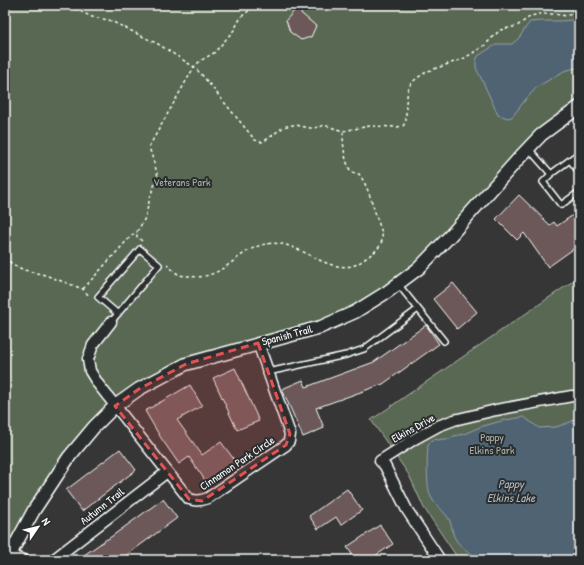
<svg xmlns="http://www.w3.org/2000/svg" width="584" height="565" viewBox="0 0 584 565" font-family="'Patrick Hand',sans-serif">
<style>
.green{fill:#586852;stroke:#acb4a8}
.water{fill:#506473;stroke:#96a2ab}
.building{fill:#6c5958;stroke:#fff}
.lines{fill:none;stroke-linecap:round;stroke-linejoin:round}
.service-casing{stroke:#fff;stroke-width:8}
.minor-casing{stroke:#fff;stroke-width:13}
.tertiary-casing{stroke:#fff;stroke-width:15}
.path{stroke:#fff;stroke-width:1.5;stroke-dasharray:3 3;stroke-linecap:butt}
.service{stroke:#2a2d2e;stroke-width:5}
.minor{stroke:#2a2d2e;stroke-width:10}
.tertiary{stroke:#2a2d2e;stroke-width:12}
.marked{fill:#de5353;fill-opacity:0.2;stroke:#de5353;stroke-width:3;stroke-dasharray:8 5;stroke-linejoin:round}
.labels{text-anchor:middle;stroke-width:4;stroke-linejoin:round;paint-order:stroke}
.park-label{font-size:11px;fill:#acb4a8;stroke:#2a2d2e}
.street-label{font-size:11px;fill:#fff;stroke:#2a2d2e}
.water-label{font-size:12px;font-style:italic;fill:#b0b9c0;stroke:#2a2d2e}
</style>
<rect width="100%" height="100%" fill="#373636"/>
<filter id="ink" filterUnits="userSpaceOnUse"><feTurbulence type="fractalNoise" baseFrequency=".025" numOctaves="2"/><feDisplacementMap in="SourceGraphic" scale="8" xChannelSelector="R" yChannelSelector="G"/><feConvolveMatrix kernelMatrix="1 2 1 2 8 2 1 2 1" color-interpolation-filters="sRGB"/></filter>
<g filter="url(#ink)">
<!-- green -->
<path class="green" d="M5,5H579V107L493,188L419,268L321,327L186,364L94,427L5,560Z
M579,277V560H459L424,508L409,475L371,420Z"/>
<!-- water -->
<path class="water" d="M572,20L579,24V67L564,71L537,87L526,99L512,117L508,118L498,115L483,82L476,68V61L478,56L492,47L498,44H512L519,38L526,27L530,22C544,20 558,22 572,20Z
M524,417L539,428L556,427L579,419V560H478L476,557C467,551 457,545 453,534C452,529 451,523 449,519C444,511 435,505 431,497C426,488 427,456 428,445L434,439L438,440L442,439H450L454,436L464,434L480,427L505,420Z"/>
<!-- building -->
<path class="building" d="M296,9L316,26L311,37L301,40L290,32L286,20Z
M519,195L550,225L554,222L557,226L579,211V245L548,267L524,233L517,240L496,219Z
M453,283L477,312L457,329L433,299Z
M426,325L439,344L383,384L316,408L324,428L303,437L282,389L303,380L306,387L374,362Z
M235,368L259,421L237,430L213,378Z
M190,385L202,406L177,420L202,455L221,442L236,462L207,483L189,457L179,464L161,438L145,411Z
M120,449L136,470L82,511L66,490Z
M347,489L362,510L341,525L336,517L318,529L309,516Z
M163,499L177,518L120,560H77L107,539H108Z
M380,525L393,544L369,560L365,556L359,560H356L347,547Z"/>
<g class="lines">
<defs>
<path id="service" d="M529,149L551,174L579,153
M570,160L579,172
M551,174L543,182L561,205L579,192
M398,284L444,341
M111,322L159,265L140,249L98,297L118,314
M268,372L346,355L364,349L418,309"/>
<path id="minor" d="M111,322L93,345L88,359L90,371L98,384L189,499C196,501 200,501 208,498L286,445L289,441L290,434L258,343
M9,556L24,560
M53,560L167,472
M440,560L407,510L385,466L380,461L416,438L438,426L454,420L496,410L572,396"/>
<path id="tertiary" d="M7,560L34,510L69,457L94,427L115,406L139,389L186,364L321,327L355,312L387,292L419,268L450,236L520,157L541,135L579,107"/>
</defs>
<!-- service casing -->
<use href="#service" class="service-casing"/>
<!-- minor casing -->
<use href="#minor" class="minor-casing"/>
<!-- tertiary casing -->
<use href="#tertiary" class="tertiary-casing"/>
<!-- path -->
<path class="path" d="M70,5L76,9L92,17L109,20L158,44L194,67L202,75L246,129L255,140L262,142C271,138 278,129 287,126C301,122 308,133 324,125L343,131L370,126L397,127L403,126L406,121V103L408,90L411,83L420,76L428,71L463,59L476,51L485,45L500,30L517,26L531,16L539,14H555L566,16L572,14L574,5
M279,5L280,7L286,9
M142,241L137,237V232L145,218L151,194L158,176L150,150V145L194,67L200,61L214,53L234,30L241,17L256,5
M5,257L12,264L24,270L45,275L83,289L90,297
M167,264C170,267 174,272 178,274C181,276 186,276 190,276C222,282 237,249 266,244C298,238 321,272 352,266C360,264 367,257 373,253C384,244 384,237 379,224C373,208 369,187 359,174L351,172C344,159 343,145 343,131
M83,289L132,235L137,232"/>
<!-- service -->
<use href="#service" class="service"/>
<!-- minor -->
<use href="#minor" class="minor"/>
<!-- tertiary -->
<use href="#tertiary" class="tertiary"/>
</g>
</g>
<!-- marked area -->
<path class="marked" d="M258,343L290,434L286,445L202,501L189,499L115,406L139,389L186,364Z"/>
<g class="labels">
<!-- park labels -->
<g class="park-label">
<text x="182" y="186">Veterans Park</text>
<text x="492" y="441">Pappy<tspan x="492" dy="13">Elkins Park</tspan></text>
</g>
<!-- street labels -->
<g class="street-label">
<text transform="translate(287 335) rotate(-15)" y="4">Spanish Trail</text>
<text transform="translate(413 428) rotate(-29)" y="4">Elkins Drive</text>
<text transform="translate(237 463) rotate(-34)" y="4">Cinnamon Park Circle</text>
<text transform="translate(102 506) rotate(-38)" y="4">Autumn Trail</text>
</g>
<!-- water labels -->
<g class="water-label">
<text x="511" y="488">Pappy<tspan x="511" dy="14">Elkins Lake</tspan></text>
</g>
</g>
<!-- margin -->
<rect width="584" height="565" fill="none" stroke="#2a2d2e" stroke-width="20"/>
<rect x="10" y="10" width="564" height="545" fill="none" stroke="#fff" stroke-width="1.5" filter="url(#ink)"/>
<!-- north arrow -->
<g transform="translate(38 527) rotate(55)" stroke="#2a2d2e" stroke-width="3" paint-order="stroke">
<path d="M0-3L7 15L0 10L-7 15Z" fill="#ffffff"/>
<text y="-6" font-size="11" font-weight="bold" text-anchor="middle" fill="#ffffff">N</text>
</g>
</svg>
